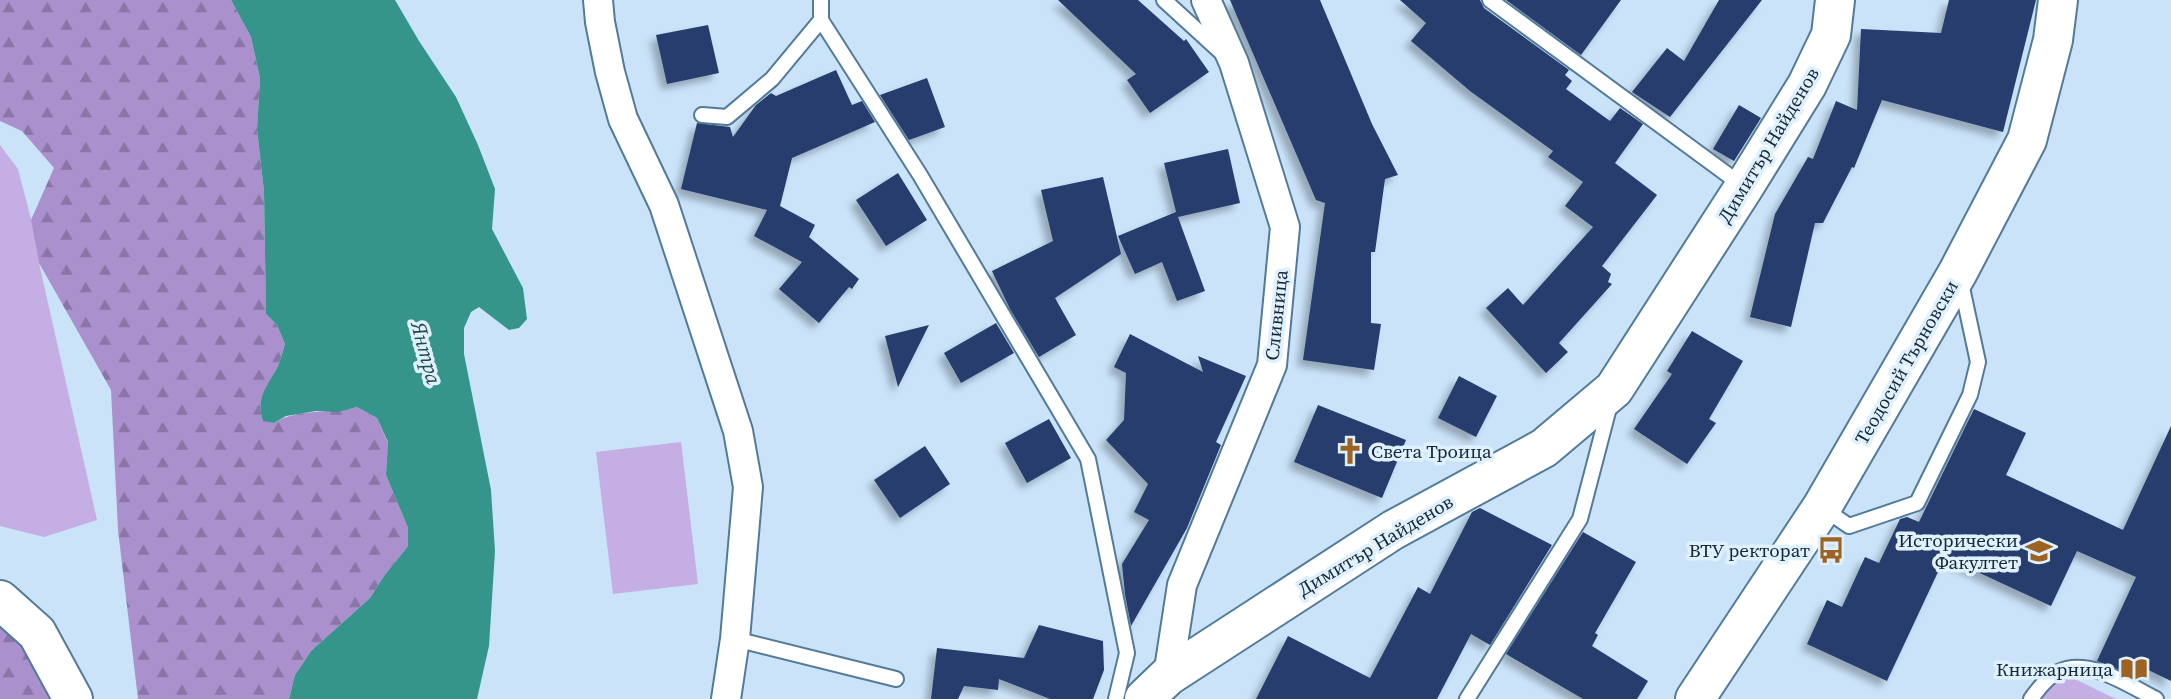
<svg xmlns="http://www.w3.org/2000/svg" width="2171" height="699" viewBox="0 0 2171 699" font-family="'Source Serif 4',serif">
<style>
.green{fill:#c5aee4}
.forest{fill:url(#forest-firs)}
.water{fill:#36958a}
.building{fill:#263c6d;filter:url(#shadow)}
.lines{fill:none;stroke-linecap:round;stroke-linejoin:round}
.lane-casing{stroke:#527a9a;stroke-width:18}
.street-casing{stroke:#527a9a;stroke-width:32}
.secondary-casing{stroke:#527a9a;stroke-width:42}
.lane{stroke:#fff;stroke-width:14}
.street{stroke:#fff;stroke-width:28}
.secondary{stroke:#fff;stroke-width:38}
.labels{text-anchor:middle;stroke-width:7;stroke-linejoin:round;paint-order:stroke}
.street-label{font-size:19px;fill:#162634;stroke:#dff0fe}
.poi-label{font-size:19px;fill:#162634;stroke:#dff0fe;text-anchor:end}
.water-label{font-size:21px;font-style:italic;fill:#214b46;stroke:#dff0fe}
</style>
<defs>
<pattern id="forest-firs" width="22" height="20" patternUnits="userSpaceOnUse" patternTransform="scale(1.75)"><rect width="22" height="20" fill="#aa90cc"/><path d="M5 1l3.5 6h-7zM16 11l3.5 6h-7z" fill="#8975a6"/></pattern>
<filter id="shadow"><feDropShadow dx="-6" dy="6" stdDeviation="3.5" flood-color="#0004"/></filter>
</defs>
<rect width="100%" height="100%" fill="#cae3f9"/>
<!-- green -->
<path class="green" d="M0,145L18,169L31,219L39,263L97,520L44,537L0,526Z
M681,442L698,584L613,594L596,452Z
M2050,667L2116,699H2036Z"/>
<!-- forest -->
<path class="forest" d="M0,0H231L251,37L260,78L257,129L264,192L266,314L277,325L285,344C283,351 281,359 278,366C269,385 255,399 263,420L274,423C301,407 328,415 357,407L377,418L388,443L386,475L408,528V546L384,576L370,598L311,651L295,675L289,699H138L118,530L111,390L39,263L31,220L54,168L22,131L0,121Z
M0,600L73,699H0Z"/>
<!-- water -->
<path class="water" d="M231,0H395L419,41L456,97L478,145L495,189L492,229L523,288L527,319L519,328L509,330L479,307L471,312L464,328V354L491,490L495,551L489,646L477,699H289L295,675L311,651L370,598L384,576L408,546V528L386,475L388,442L377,418L357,407L338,412L316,411L286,416L274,423L263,421C255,397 268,386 278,366C281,359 283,351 285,344L277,325L266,314L264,192L257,129L260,78L251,37Z"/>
<!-- building -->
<path class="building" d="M1058,0H1138L1184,41L1186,39L1209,72L1150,113L1127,80L1136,74Z
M1230,0H1320L1372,124L1398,175L1385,179L1375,252H1371V323L1381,324L1374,370L1303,360L1325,203L1316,200Z
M1400,0H1480L1484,8L1569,70L1565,75L1572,81L1566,89L1610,121L1620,108L1643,124L1615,163L1657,195L1602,266L1611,274L1608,282L1612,284L1559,343L1568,352L1546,373L1486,308L1508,288L1523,305L1593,227L1565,206L1583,182L1548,157L1553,151L1470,91L1411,41L1426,23Z
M1506,0H1621L1581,55Z
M1719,0H1762L1670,117L1632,92L1667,48L1684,61Z
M1949,0H2036L2003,132L1882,100L1854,168L1852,167L1823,223H1815L1791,327L1750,317L1775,214L1808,157L1813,159L1836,101L1857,110L1861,29L1941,33Z
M708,25L719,73L667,84L656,35Z
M836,70L852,105L862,101L875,122L792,158L780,206L815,225L809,237L859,279L852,289L849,287L819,323L779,289L802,262L754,236L767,210L681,189L697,123L730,127L733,137L756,105L771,93L776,96Z
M927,78L945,127L909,140L880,95Z
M1739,105L1761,118L1734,161L1713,149Z
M1228,149L1240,203L1178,217L1205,291L1177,301L1162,262L1135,274L1118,236L1176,212L1164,163Z
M898,173L927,220L886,246L856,200Z
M1103,177L1121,254L1055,298L1076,335L1039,357L1010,309L992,271L1053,241L1041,190Z
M996,323L1014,353L961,383L944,353Z
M929,325L898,387L885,336Z
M1692,331L1743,361L1709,419L1716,423L1687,464L1634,429L1672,374L1667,371Z
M1130,334L1203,372L1198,356L1246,376L1216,442L1221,445L1187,528L1131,626L1125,594L1122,564L1149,520L1134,512L1148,484L1106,440L1124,420L1126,373L1114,367Z
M1459,376L1497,396L1476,437L1438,418Z
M1318,405L1406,440L1382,498L1294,462Z
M1974,409L2026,433L2006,475L2123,530L2171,426V681L2138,665L2133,676L2097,661L2136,577L2077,551L2051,606L1945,557L1887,681L1807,644L1827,600L1842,607L1865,557L1879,563L1900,519L1907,517L1919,522Z
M1049,419L1071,458L1027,483L1005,443Z
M925,446L950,484L900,518L874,480Z
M1480,508L1552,545L1490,645L1471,634L1437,699H1256L1288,636L1370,678L1418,587L1430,594L1472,512Z
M1583,532L1636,562L1595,633L1598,635L1592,646L1648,681L1637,699H1583L1506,654Z
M1039,625L1103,641L1104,670L1093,699H1050L999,679L998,690L964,686L958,699H931L937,648L1024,658Z"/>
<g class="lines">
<defs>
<path id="lane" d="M821,0V20L920,175L1088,459L1127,653L1116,699
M1164,0L1222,53
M1490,0L1743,186
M702,115L727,117L772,79L821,20
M1824,509L1849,526L1917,503L1970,395L1978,362L1961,283
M735,639L896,679
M1467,699L1580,519L1610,404
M2031,699C2038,689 2047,677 2058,672C2089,657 2128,685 2156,699"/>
<path id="street" d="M598,0L600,22L610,72L623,119L664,205L738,431L748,487L735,639L726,699
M1168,676L1182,585L1272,365L1285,227L1234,63L1206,0"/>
<path id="secondary" d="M0,600L37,633L73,699
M1144,699L1168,676L1393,530L1544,448L1614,389L1744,187L1807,85L1831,35L1835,0
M1695,699L1822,507L1958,272L2027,140L2053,40L2058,0"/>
</defs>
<!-- lane casing -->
<use href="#lane" class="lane-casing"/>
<!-- street casing -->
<use href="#street" class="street-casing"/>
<!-- secondary casing -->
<use href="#secondary" class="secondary-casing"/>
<!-- lane -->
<use href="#lane" class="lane"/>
<!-- street -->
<use href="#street" class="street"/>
<!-- secondary -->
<use href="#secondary" class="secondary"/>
</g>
<!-- icons -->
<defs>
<symbol id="church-bare" viewBox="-9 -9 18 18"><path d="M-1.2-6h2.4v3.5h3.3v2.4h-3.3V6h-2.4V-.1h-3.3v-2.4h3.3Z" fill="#9d6322" stroke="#dff0fe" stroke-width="2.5" paint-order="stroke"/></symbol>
<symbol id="bus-bare" viewBox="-9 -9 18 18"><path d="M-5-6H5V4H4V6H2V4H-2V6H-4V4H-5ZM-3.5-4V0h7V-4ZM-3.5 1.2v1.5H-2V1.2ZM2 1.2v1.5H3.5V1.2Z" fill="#9d6322" stroke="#dff0fe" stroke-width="2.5" paint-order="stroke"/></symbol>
<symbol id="university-bare" viewBox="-9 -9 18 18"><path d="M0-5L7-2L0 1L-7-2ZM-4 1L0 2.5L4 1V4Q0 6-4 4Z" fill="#9d6322" stroke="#dff0fe" stroke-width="2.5" paint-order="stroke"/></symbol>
<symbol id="library-bare" viewBox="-9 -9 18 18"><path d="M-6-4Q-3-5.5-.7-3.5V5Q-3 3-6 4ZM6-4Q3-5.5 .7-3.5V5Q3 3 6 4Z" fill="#9d6322" stroke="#dff0fe" stroke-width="2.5" paint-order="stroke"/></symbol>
</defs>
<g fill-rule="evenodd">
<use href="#church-bare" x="1331" y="432" width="38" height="38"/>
<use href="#bus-bare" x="1812" y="531" width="38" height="38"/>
<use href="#university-bare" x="2020" y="532" width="38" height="38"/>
<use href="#library-bare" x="2115" y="650" width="38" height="38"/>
</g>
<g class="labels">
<!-- street labels -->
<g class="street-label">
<text transform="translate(1768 145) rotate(-59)" y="7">Димитър Найденов</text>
<text transform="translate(1276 315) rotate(-84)" y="7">Сливница</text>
<text transform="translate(1906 362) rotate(-60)" y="7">Теодосий Търновски</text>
<text transform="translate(1375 545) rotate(-31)" y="7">Димитър Найденов</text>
</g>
<!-- poi labels -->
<g class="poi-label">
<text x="1371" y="458" text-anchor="start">Света Троица</text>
<text x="2018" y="547">Исторически<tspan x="2018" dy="22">Факултет</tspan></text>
<text x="1810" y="557">ВТУ ректорат</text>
<text x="2113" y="676">Книжарница</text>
</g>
<!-- water labels -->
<g class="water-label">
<text transform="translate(426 353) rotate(75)" y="7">Янтра</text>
</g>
</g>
</svg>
